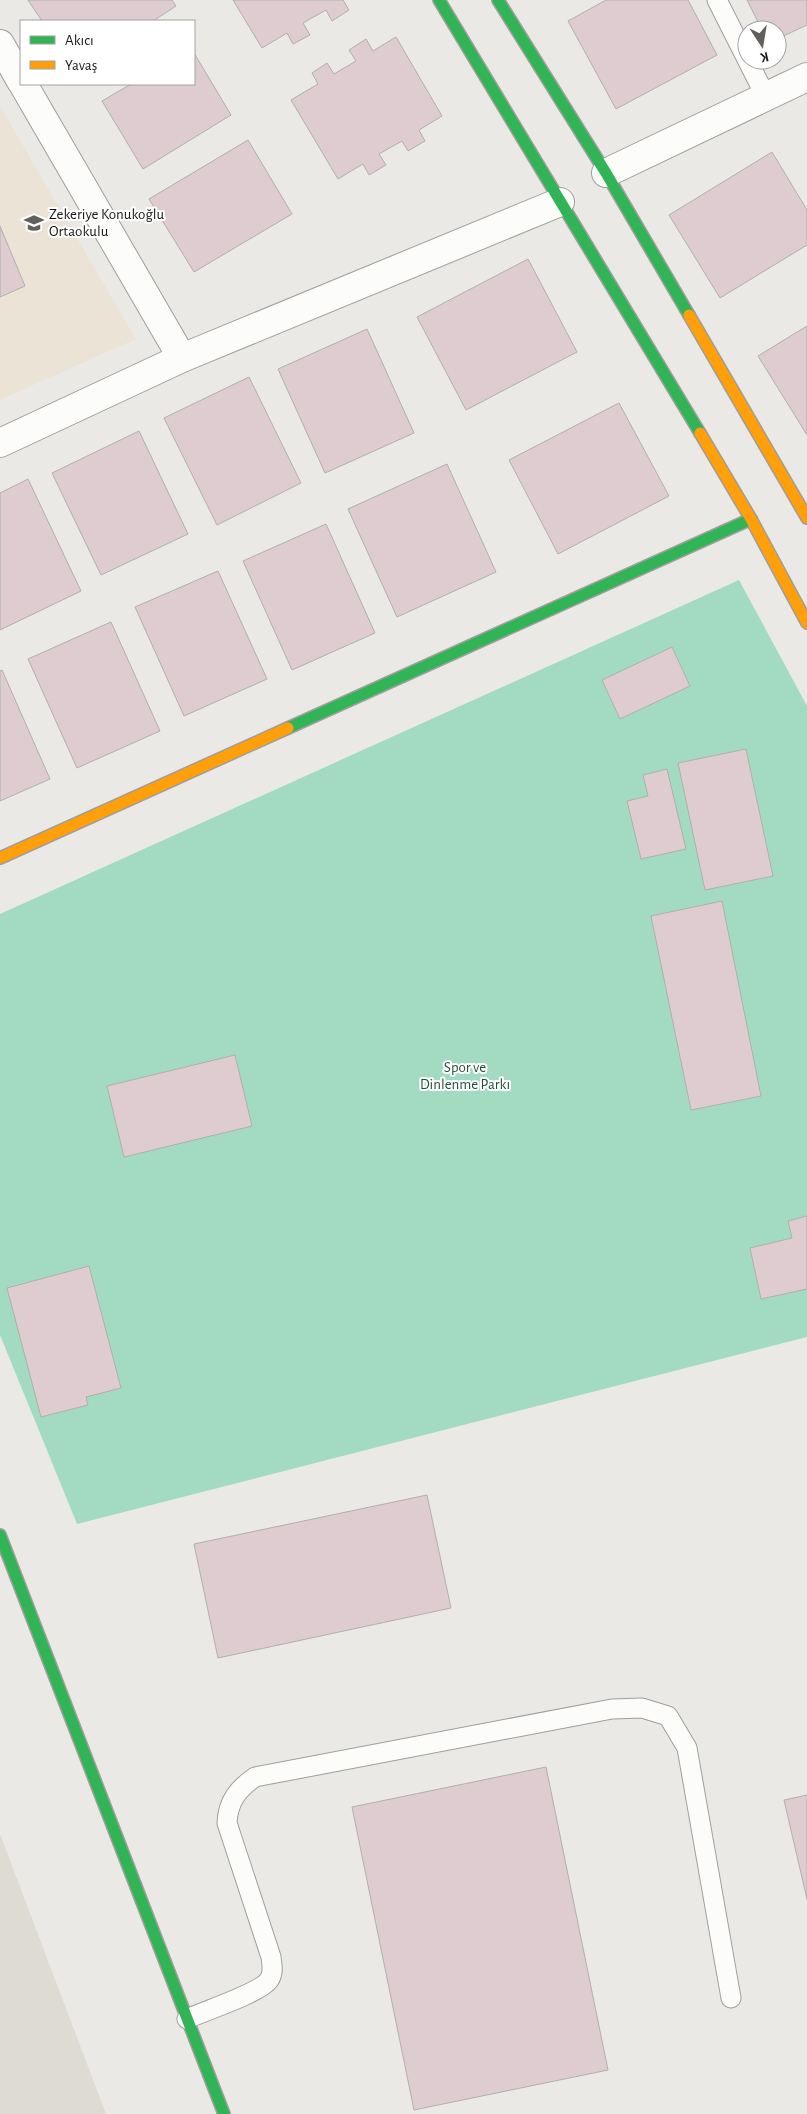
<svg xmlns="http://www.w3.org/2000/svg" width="807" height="2114" viewBox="0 0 807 2114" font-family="'Alegreya Sans',sans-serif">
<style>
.built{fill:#dedbd3}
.education{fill:#ece3d7}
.green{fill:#a3dbc2}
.building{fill:#dfccd1;stroke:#b0afad}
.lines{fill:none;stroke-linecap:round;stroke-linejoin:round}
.lane-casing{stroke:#9f9e9c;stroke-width:21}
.street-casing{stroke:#9f9e9c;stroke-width:30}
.fast-casing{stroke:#9f9e9c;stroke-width:14}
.slow-casing{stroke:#9f9e9c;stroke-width:14}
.lane{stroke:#fcfcfb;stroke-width:19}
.street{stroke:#fcfcfb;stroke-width:28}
.fast{stroke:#30b455;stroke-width:11}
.slow{stroke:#ff9f0a;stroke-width:11}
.labels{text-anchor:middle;stroke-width:4;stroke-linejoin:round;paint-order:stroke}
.poi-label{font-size:15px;fill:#171715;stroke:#fff;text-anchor:start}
.park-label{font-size:15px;fill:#224f3d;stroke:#fff}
</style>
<rect width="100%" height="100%" fill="#ebe9e6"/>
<!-- built -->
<path class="built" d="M0,1834L106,2114H0Z"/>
<!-- education -->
<path class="education" d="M0,106L136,339L0,400Z"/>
<!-- green -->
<path class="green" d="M739,580L807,706V1337L77,1524L0,1335V914Z"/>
<!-- building -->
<path class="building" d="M28,0H172L176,6L153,21H42Z
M233,0H343L349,10L332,21L326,10L303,23L310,35L293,44L287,33L262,48Z
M606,0H688L717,55L616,109L568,21Z
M747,0H807V25L777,39V30H762Z
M396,37L442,116L419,130L425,141L408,151L402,141L379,154L386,165L369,175L363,164L338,179L291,100L318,84L312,73L327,63L334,74L356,61L349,50L366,39L373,51Z
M194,53L231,115L143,169L102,101L131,84H194Z
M248,140L292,214L194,272L149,199Z
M772,152L807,210V245L720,298L669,215Z
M0,226L25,286L0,297Z
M528,259L577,352L466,410L417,317Z
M807,326V435L758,356Z
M367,329L414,433L325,473L278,369Z
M249,377L301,483L217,525L164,418Z
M619,403L669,496L558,554L509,460Z
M139,431L188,534L101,575L52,473Z
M447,464L496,572L397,617L348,509Z
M28,479L81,591L0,630V493Z
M326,524L375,633L292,670L243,561Z
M218,571L267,679L184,716L135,607Z
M111,622L160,731L77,768L28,659Z
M672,647L690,686L620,719L602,680Z
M2,670L50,779L0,801V671Z
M746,749L773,876L705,890L678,763Z
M667,769L686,849L641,859L627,801L648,796L643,775Z
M722,901L761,1096L691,1110L651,916Z
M235,1055L252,1126L124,1157L107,1086Z
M807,1216V1289L761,1299L750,1248L792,1238L788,1221Z
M89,1266L121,1388L86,1397L88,1405L41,1417L7,1288Z
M427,1495L451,1608L218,1658L194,1544Z
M546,1767L608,2070L414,2110L352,1807Z
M807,1795V1899L784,1800Z"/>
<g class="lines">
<defs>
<path id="lane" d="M717,0L766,97
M187,2019C204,2011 260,1993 269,1980C274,1973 272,1965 271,1957L227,1823C228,1801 238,1789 255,1777L612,1709L642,1708L668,1716L687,1748L731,1998"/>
<path id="street" d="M0,44L21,81
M23,84L182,358
M606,173L807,77
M0,443L182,358L560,202"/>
<path id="fast" d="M439,0L700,433
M498,0L606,173L689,315
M288,728L751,519
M0,1535L224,2114"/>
<path id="slow" d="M689,315L807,518
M700,433L751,519L807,623
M0,858L288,728"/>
</defs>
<!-- lane casing -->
<use href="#lane" class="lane-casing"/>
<!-- street casing -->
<use href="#street" class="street-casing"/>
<!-- fast casing -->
<use href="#fast" class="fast-casing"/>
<!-- slow casing -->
<use href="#slow" class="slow-casing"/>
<!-- lane -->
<use href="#lane" class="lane"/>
<!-- street -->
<use href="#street" class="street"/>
<!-- fast -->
<use href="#fast" class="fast"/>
<!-- slow -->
<use href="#slow" class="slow"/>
</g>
<!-- icons -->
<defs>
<symbol id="school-bare" viewBox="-9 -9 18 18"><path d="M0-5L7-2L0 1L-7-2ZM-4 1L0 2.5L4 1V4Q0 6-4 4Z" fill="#61605e" stroke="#fff" stroke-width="2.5" paint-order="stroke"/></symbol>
</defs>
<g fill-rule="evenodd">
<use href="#school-bare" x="20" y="209" width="28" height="28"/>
</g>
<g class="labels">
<!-- poi labels -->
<g class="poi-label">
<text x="49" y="219">Zekeriye Konukoğlu<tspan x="49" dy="17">Ortaokulu</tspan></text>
</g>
<!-- park labels -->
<g class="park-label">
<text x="465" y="1072">Spor ve<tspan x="465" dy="17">Dinlenme Parkı</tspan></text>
</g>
</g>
<!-- legend -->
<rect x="20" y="20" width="175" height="65" fill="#ffffff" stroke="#a2a2a1"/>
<rect x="30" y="36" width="25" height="8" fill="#30b455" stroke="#a2a2a1"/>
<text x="65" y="45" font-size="15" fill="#171715">Akıcı</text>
<rect x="30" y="61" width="25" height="8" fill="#ff9f0a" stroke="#a2a2a1"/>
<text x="65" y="70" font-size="15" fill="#171715">Yavaş</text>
<!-- north arrow -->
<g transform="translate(762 45) rotate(168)"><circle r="24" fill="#ffffff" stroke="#a2a2a1"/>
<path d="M0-4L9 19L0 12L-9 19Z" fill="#61605e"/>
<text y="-8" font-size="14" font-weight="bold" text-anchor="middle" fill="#171715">K</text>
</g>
</svg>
